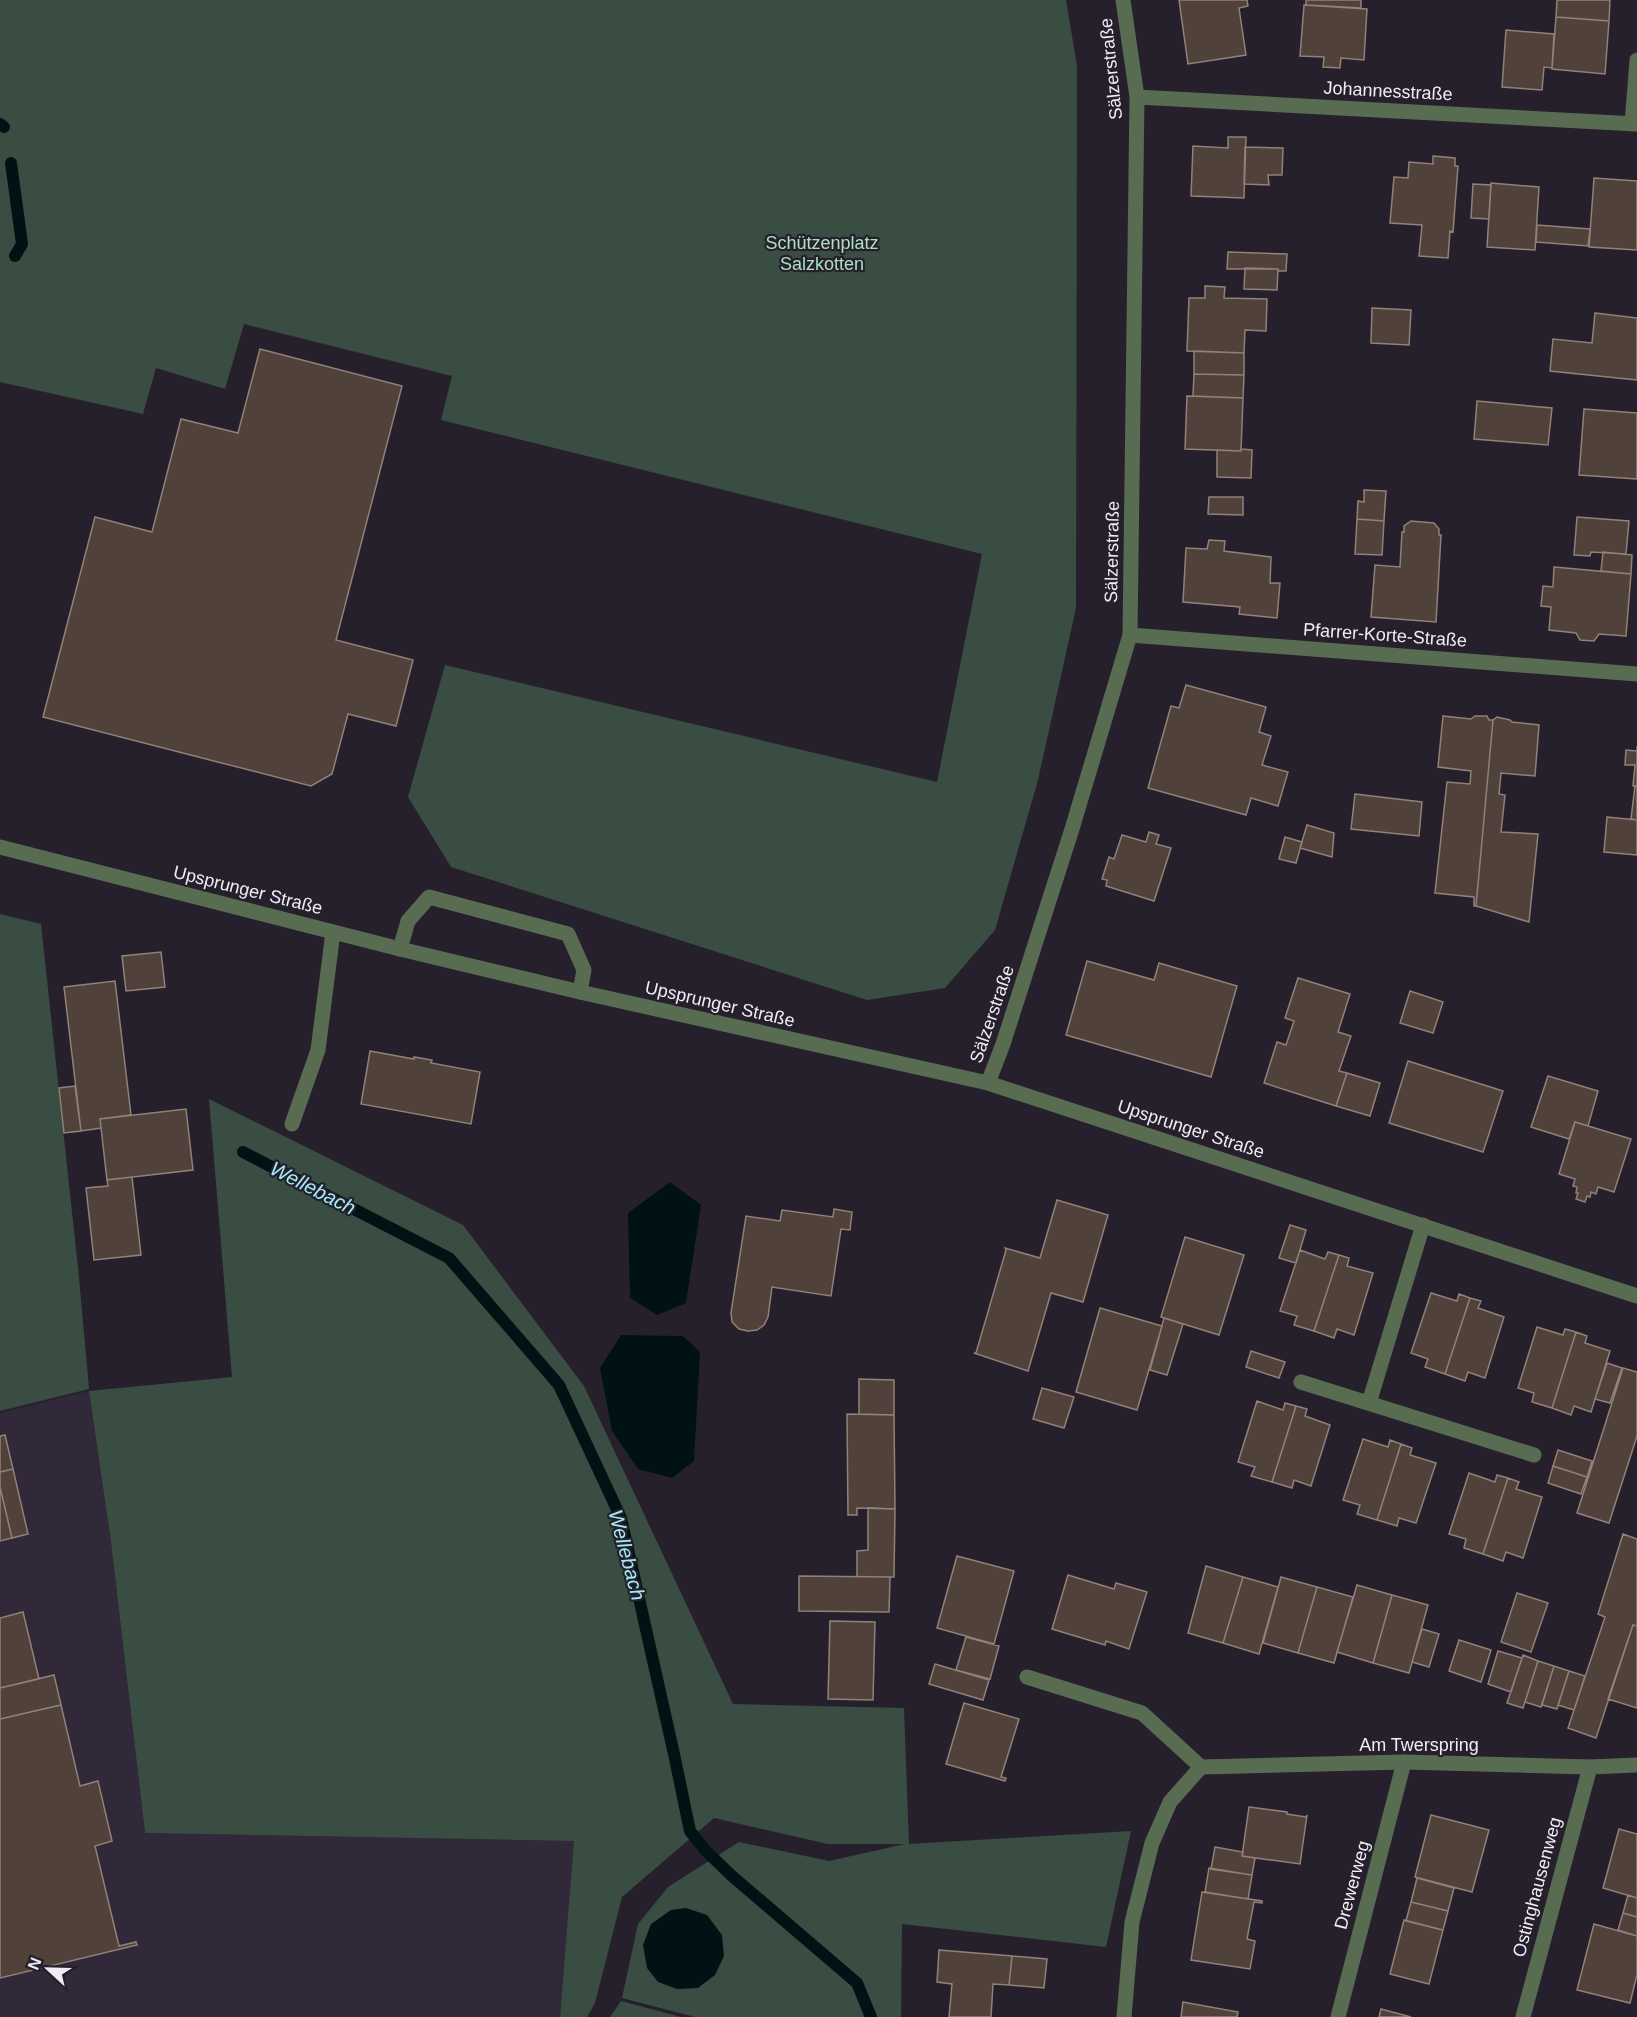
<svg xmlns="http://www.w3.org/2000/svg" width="1637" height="2017" viewBox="0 0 1637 2017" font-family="Helvetica,sans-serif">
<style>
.built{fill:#31283a}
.green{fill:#394d42}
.water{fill:#011214}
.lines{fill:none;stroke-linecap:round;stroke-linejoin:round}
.stream{stroke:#011214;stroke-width:12}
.building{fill:#50413a;stroke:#918178;stroke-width:1.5}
.lane{stroke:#586c52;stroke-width:15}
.street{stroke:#586c52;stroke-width:15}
.labels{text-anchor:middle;stroke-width:4.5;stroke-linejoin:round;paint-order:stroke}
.street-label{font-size:18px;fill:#f0ecf5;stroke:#26202c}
.park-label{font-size:18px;fill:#a8e2c1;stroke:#26202c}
.water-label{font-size:20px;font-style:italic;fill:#a2eef7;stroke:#26202c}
</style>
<rect width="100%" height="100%" fill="#26202c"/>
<!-- built -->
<path class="built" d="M89,1391L111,1542L145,1833L575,1841L560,2017H0V1413Z"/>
<!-- green -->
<path class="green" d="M0,0H1066L1077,66L1076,608L1038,780L995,930L945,988L867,1000L451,867L408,797L445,665L937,782L982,554L441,420L452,376L244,324L225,389L156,368L143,414L0,382Z
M0,914L41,924L79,1277L89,1389L0,1411Z
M209,1099L463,1225L584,1386L733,1704L904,1708L909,1844L1131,1831L1106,1947L902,1924L901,2017H695L622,1998L638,1924L668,1887L739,1842L829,1861L905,1844H828L714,1818L622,1897L595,2003L587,2017H560L574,1841L145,1833L111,1542L89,1391L232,1377Z
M621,2001L681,2017H610Z"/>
<!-- water -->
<path class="water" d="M670,1182L701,1205L686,1303L657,1315L630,1298L628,1213Z
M621,1335L683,1336L700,1352L694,1461L672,1478L638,1469L612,1431L600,1368Z
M686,1908L707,1915L722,1935L724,1956L715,1975L698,1988L677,1989L658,1982L647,1968L643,1945L651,1924L671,1910Z"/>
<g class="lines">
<!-- stream -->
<path class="stream" d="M0,124L4,127
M11,163L22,244L15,256
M243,1152L449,1258L559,1385L621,1518L674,1754L690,1831L706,1851L732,1876L857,1983L871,2017"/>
</g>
<!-- building -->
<path class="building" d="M1179,0H1247L1248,6L1239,8L1246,55L1188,64Z
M1306,0H1361V8L1306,5Z
M1557,0H1610L1609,21L1556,17Z
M1304,5L1367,9L1364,60L1341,58L1340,68L1323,67L1324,57L1300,56Z
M1556,17L1609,21L1605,74L1552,69Z
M1506,30L1554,34L1552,68L1544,67L1542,90L1502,87Z
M1228,137H1246L1244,198L1191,196L1193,146L1228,148Z
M1245,147L1283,148L1282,175H1268L1269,185L1244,184Z
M1433,156L1455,158V166H1458L1453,232L1450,231L1448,258L1419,256L1422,225L1390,223L1394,177L1408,178L1409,162L1433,164Z
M1594,178L1637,181V250L1589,247Z
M1491,183L1539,187L1535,250L1487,247Z
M1473,184L1491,185L1489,219L1471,218Z
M1537,225L1590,229L1588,246L1536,242Z
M1228,252L1287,254L1286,271H1278V269H1227Z
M1245,268L1278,269L1277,290L1244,289Z
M1205,286L1225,287L1224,298L1267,299L1266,331L1245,330L1244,353L1187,351L1189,298H1205Z
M1372,308L1411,310L1409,345L1371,343Z
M1595,313L1637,318V380L1550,371L1553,339L1592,343Z
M260,349L402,386L336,640L413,660L396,726L348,714L332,774L311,786L43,717L95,517L152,532L181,419L238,433Z
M1194,351L1244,353V375L1194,374Z
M1194,374L1244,375L1243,398L1193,396Z
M1187,396L1243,398L1241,451L1185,449Z
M1477,401L1552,408L1548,445L1474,439Z
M1584,409L1637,413V479L1579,475Z
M1241,449L1252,450L1251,478L1217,477V450L1241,451Z
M1364,490L1386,491L1384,521L1357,519L1358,501L1364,502Z
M1209,497H1243V515L1208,514Z
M1577,517L1629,521L1626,554L1591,552L1590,556L1574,555Z
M1357,519L1384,521L1382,555L1355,554Z
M1411,521L1434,523L1439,529V535H1441L1436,622L1371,617L1375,565L1400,567L1402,532H1404V526Z
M1209,540L1225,541L1224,551L1271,557L1270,583H1280L1277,618L1239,614L1240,607L1183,602L1186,548L1207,549Z
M1603,552L1632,555L1631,574L1601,571Z
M1554,567L1631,574L1626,636L1599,634L1594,641L1580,640L1576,633L1549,630L1551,607L1541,606L1543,586L1553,587Z
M1186,685L1266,707L1259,732L1271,736L1262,765L1288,772L1278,806L1251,798L1246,815L1148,788L1171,706L1179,708Z
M1443,716L1471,719L1475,716H1487L1489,720H1493L1476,906H1474V897L1435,893L1447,782L1470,784L1471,771L1438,767Z
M1497,717L1510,720L1512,722L1539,725L1535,776L1501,773L1499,794L1505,795L1501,832L1538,834L1529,922L1476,906L1493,720Z
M1637,746V787L1633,786L1635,765H1625L1626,750L1637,751Z
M1635,786L1637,787V820L1631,819Z
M1355,794L1422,802L1419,836L1351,829Z
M1607,817L1637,820V855L1604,852Z
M1307,825L1334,833L1332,857L1300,848Z
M1149,832L1159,835L1156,844L1171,848L1154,901L1106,886L1107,880L1102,879L1109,857L1114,859L1122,835L1146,842Z
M1285,837L1302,842L1296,863L1279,859Z
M161,952L165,987L126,991L122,956Z
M1087,961L1154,980L1159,963L1237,986L1211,1077L1066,1035Z
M1298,978L1350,994L1338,1032L1351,1036L1339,1071L1347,1073L1336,1106L1264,1083L1277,1042L1286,1045L1294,1021L1285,1018Z
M115,981L131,1115L100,1119L101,1128L81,1131L64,987Z
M1410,991L1443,1002L1433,1033L1400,1023Z
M370,1051L414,1059V1057L432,1060L431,1063L480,1072L471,1124L361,1104Z
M1408,1061L1503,1091L1483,1152L1389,1123Z
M1347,1073L1380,1083L1370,1116L1336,1106Z
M1548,1076L1598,1091L1588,1126L1575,1122L1569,1139L1531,1127Z
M75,1086L81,1131L64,1133L59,1088Z
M186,1109L193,1170L107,1180L100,1119Z
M1575,1122L1631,1139L1614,1192L1598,1187L1596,1194L1591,1192L1590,1197L1587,1196L1585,1202L1576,1199L1578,1193H1576L1577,1187L1573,1186L1575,1179L1559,1174Z
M132,1177L141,1255L94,1260L86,1188L108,1186L107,1180Z
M1057,1200L1108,1215L1083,1302L1051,1293L1028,1371L974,1353H976L1006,1250L1005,1248L1040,1258Z
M834,1209L852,1212L850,1230L841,1229L831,1296L772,1287L768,1317L764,1325L757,1330L748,1331L739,1329L732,1322L731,1313L746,1216L780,1221L782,1210L833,1217Z
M1290,1225L1306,1230L1296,1263L1279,1258Z
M1185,1237L1244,1255L1219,1335L1161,1317Z
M1300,1250L1325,1259L1328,1252L1339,1255L1314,1331L1294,1325L1297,1316L1280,1311Z
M1339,1255L1349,1258L1347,1266L1373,1273L1354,1335L1337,1329L1334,1338L1314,1331Z
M1431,1293L1457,1301L1459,1294L1470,1298L1445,1374L1425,1367L1428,1359L1411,1353Z
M1470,1298L1481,1301L1478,1308L1504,1317L1485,1378L1468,1372L1465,1381L1445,1374Z
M1100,1308L1162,1326L1137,1410L1076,1392Z
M1164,1318L1183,1324L1167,1375L1150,1370Z
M1537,1327L1563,1335L1565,1329L1576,1332L1552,1408L1532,1402L1534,1393L1518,1388Z
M1576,1332L1587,1336L1585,1343L1610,1351L1591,1412L1574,1406L1571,1415L1552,1408Z
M1251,1351L1285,1362L1279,1378L1246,1367Z
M1607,1363L1622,1368L1610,1403L1595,1399Z
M1623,1368L1637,1372V1436L1609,1523L1577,1513Z
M859,1379L894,1380V1415L859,1414Z
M1042,1388L1074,1397L1064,1428L1033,1419Z
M1257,1401L1283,1410L1285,1403L1296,1406L1272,1482L1251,1476L1255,1467L1238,1462Z
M1296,1406L1307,1409L1305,1416L1330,1425L1311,1486L1294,1480L1292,1488L1272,1482Z
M847,1414L894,1415L895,1509L857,1508V1515H848Z
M5,1435L13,1469L0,1472V1436Z
M1363,1439L1388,1447L1390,1440L1401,1444L1377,1520L1357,1514L1360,1505L1343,1500Z
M1401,1444L1412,1448L1410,1455L1436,1463L1416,1523L1399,1518L1397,1526L1377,1520Z
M1558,1450L1592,1461L1587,1477L1553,1466Z
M1553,1466L1587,1477L1581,1494L1548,1483Z
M13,1469L28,1534L12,1538L0,1487V1472Z
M1469,1473L1495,1482L1497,1475L1508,1478L1483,1554L1464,1548L1466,1539L1449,1534Z
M1508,1478L1519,1482L1516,1489L1542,1497L1523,1558L1506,1552L1503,1561L1483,1554Z
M0,1487L12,1538L0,1541Z
M868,1508L895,1509L894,1577H857V1551L868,1550Z
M1623,1534L1637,1539V1626L1633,1625L1596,1738L1568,1728L1605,1617L1598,1614Z
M957,1556L1014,1571L994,1644L937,1628Z
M1206,1566L1243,1577L1223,1643L1188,1633Z
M1068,1575L1114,1589L1116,1583L1147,1592L1129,1649L1106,1641L1105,1645L1052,1629Z
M799,1576L890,1577L889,1612L799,1611Z
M1243,1577L1278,1587L1259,1654L1223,1643Z
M1281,1577L1317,1587L1298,1653L1263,1643Z
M1357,1585L1392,1595L1373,1663L1337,1652Z
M1317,1587L1353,1597L1334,1663L1298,1653Z
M1517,1593L1548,1603L1531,1652L1501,1642Z
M1392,1595L1428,1605L1409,1673L1373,1663Z
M23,1612L39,1679L0,1688V1618Z
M830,1621L875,1622L873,1700L828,1699Z
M1633,1625L1637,1626V1708L1608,1699Z
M1422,1629L1439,1634L1429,1667L1412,1662Z
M966,1637L999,1646L990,1679L956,1670Z
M1459,1640L1491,1650L1481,1682L1449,1671Z
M1498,1651L1522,1658L1511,1692L1488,1684Z
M1523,1655L1538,1661L1523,1708L1507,1703Z
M1538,1661L1554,1666L1541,1707L1525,1702Z
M935,1664L989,1680L983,1700L929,1684Z
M1554,1666L1569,1671L1557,1709L1542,1705Z
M1569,1671L1585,1676L1574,1710L1558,1705Z
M54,1675L61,1705L0,1719V1688Z
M964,1703L1019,1719L1001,1777L1006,1778L1005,1781L946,1764Z
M61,1705L80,1786L98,1781L112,1841L95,1846L119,1946L136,1942L137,1945L0,1978V1719Z
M1249,1807L1287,1812V1814L1306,1817L1307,1815L1300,1864L1242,1856Z
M1431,1815L1489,1830L1472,1892L1415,1877Z
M1619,1829L1637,1834V1898L1603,1888Z
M1215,1847L1243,1852L1242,1856L1255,1858L1252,1875L1211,1869Z
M1209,1868L1252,1875L1248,1899L1205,1892Z
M1417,1878L1454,1888L1448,1911L1411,1902Z
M1202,1892L1262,1901V1903L1254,1902L1247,1939L1255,1941L1250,1969L1191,1960Z
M1628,1895L1637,1898V1917L1623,1913Z
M1411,1902L1448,1911L1443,1930L1406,1921Z
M1623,1913L1637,1917V1936L1618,1930Z
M1404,1920L1443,1930L1429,1984L1390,1974Z
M1594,1924L1637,1936V1975L1630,2003L1577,1990Z
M939,1950L1012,1956L1009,1985L993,1984L991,2017H949L952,1984L937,1982Z
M1012,1956L1047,1959L1044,1988L1009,1985Z
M1183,2002L1238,2012L1237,2017H1181Z
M1381,2009L1411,2017H1379Z"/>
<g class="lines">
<!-- lane -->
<path class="lane" d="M400,949L408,921L429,897L568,934L584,970L580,992
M292,1124L318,1050L333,932
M1338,2017L1404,1762
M1523,2017L1590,1767"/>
<!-- street -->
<path class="street" d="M1137,97L1637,124
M1632,124L1637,60
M1130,635L1637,674
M0,847L400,949L580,992L988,1083L1637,1296
M988,1083L1003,1044L1072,829L1130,635L1137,97L1123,0
M1301,1382L1534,1455
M1369,1403L1423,1225
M1027,1677L1142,1713L1201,1767
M1124,2017L1132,1922L1152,1843L1170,1802L1201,1767L1404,1762L1590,1767L1637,1765"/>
</g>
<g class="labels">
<!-- street labels -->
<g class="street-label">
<text transform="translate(1111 69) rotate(-96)" y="6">Sälzerstraße</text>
<text transform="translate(1388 91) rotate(3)" y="6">Johannesstraße</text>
<text transform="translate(1112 552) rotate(-89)" y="6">Sälzerstraße</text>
<text transform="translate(1385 635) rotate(4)" y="6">Pfarrer-Korte-Straße</text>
<text transform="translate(248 890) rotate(14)" y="6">Upsprunger Straße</text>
<text transform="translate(720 1004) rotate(13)" y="6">Upsprunger Straße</text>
<text transform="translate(992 1014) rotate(-71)" y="6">Sälzerstraße</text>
<text transform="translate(1191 1129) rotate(18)" y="6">Upsprunger Straße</text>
<text x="1419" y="1751">Am Twerspring</text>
<text transform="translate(1352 1885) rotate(-75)" y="6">Drewerweg</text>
<text transform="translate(1537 1887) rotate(-75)" y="6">Ostinghausenweg</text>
</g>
<!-- park labels -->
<g class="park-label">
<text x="822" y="249">Schützenplatz<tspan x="822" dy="21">Salzkotten</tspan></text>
</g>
<!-- water labels -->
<g class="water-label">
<text transform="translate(313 1188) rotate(27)" y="7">Wellebach</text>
<text transform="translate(627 1555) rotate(75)" y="7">Wellebach</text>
</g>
</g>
<!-- north arrow -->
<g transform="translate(48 1969) rotate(292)" stroke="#26202c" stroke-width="4.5" paint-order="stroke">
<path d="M0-4.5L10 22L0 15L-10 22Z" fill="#f0ecf5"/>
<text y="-9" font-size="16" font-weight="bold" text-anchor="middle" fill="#f0ecf5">N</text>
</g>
</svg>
